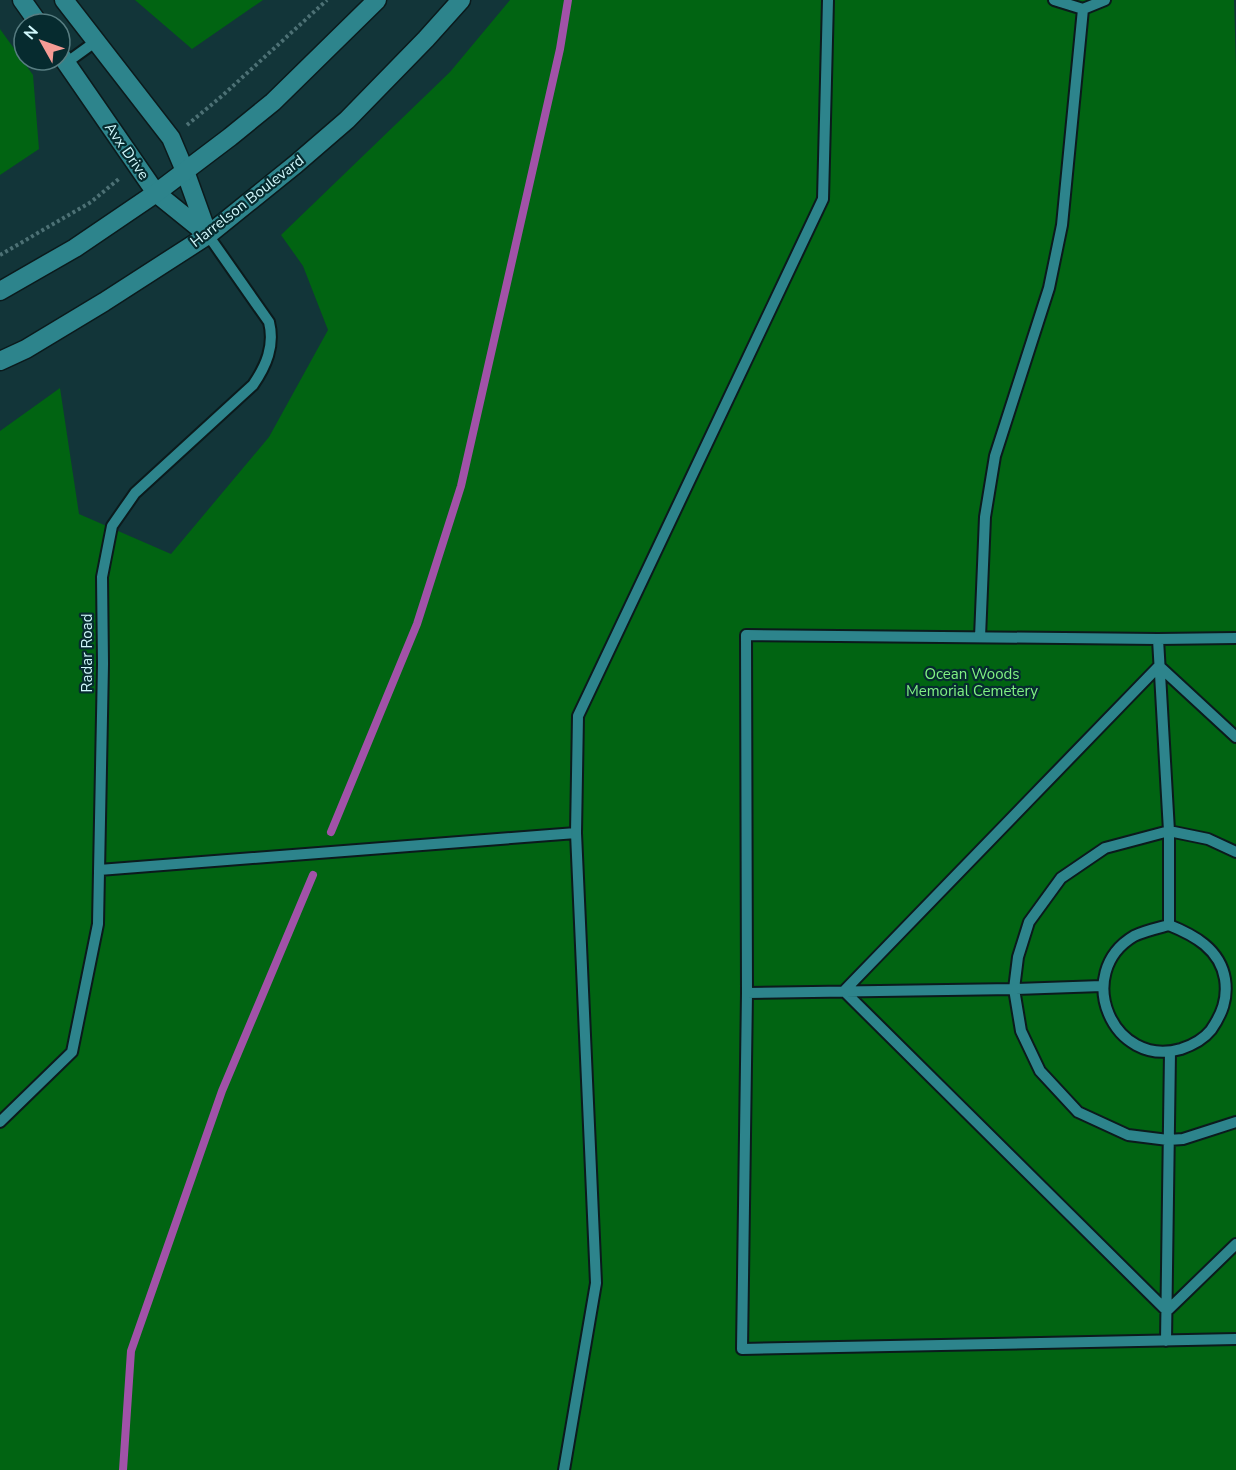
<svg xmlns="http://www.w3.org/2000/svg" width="1236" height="1470" viewBox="0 0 1236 1470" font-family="'Nunito Sans',sans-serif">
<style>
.green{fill:#016412}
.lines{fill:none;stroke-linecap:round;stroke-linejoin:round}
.stream{stroke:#a152a8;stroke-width:8}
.lane-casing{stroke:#0b1a1c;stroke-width:14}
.street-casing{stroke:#0b1a1c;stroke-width:21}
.secondary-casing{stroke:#0b1a1c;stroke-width:21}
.path{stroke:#4d7175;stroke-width:4;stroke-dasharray:3 3;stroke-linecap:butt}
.lane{stroke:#2d848c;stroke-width:10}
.street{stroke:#2d848c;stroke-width:18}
.secondary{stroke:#2d848c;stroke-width:18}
.labels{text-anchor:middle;stroke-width:4.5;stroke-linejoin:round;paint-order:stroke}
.street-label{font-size:15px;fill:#d1f8fc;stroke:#062b2f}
.park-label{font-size:15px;fill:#81f283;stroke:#062b2f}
</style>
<rect width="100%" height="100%" fill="#123539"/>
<!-- green -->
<path class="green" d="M135,0H263L192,49Z
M510,0H1234L1236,66V1470H0V431L60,388L79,514L171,554L269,437L328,330L303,266L281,235L450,72Z
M0,29L33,75L39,149L0,175Z"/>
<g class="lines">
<!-- stream -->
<path class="stream" d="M331,832L417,624L461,486L560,49L568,0
M123,1470L131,1351L222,1091L313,875"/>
<defs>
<path id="lane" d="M1054,0L1083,9L1105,0
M66,63L95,42
M980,637L985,517L995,456L1049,288L1062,225L1083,9
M1236,638L1158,639L746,635L747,993L742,1349L1236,1339
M1158,639L1169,831V925
M1236,737L1159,666L844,991L1167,1311L1236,1244
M1236,852L1208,839L1169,831L1105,848L1061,878L1029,922L1018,957L1014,989L1021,1031L1040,1071L1078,1112L1128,1135L1168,1140L1183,1139L1236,1122
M99,870L576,833
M1169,925C1194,935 1220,949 1225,979C1228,999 1222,1014 1211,1030C1203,1040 1193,1045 1181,1049C1113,1069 1072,973 1134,936C1144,931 1158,928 1169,925Z
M747,993L1014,989L1102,986
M0,1122L72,1052L98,924L103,664L102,577L112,526L135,493L253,385C266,366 275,346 269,322L208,235
M1166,1341L1170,1052
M564,1470L596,1283L576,833L578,716L823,199L828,0"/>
<path id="street" d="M22,0L39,24
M64,0L171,138L185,171L208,235
M60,54L156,193L208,235"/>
<path id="secondary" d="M0,291L75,248L156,193L230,137L273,102L377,0
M0,361L26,349L104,302L208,235L296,164L347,120L426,39L461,0"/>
</defs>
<!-- lane casing -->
<use href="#lane" class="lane-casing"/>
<!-- street casing -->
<use href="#street" class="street-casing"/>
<!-- secondary casing -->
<use href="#secondary" class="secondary-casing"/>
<!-- path -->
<path class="path" d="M187,125L222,96L327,0
M0,255L91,202L120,178"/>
<!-- lane -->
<use href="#lane" class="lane"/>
<!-- street -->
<use href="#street" class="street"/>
<!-- secondary -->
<use href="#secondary" class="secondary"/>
</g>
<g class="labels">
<!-- street labels -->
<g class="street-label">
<text transform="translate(127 151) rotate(55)" y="5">Avx Drive</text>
<text transform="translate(247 201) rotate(-38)" y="5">Harrelson Boulevard</text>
<text transform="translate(87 653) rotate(-90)" y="5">Radar Road</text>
</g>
<!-- park labels -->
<g class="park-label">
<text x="972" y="679">Ocean Woods<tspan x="972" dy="17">Memorial Cemetery</tspan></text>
</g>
</g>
<!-- north arrow -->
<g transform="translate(42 42) rotate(310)"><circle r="28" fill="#062b2f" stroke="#577d81" stroke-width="1.5"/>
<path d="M0-4.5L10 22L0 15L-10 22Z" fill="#f59c95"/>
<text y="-9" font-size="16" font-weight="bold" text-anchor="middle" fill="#d1f8fc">N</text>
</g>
</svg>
